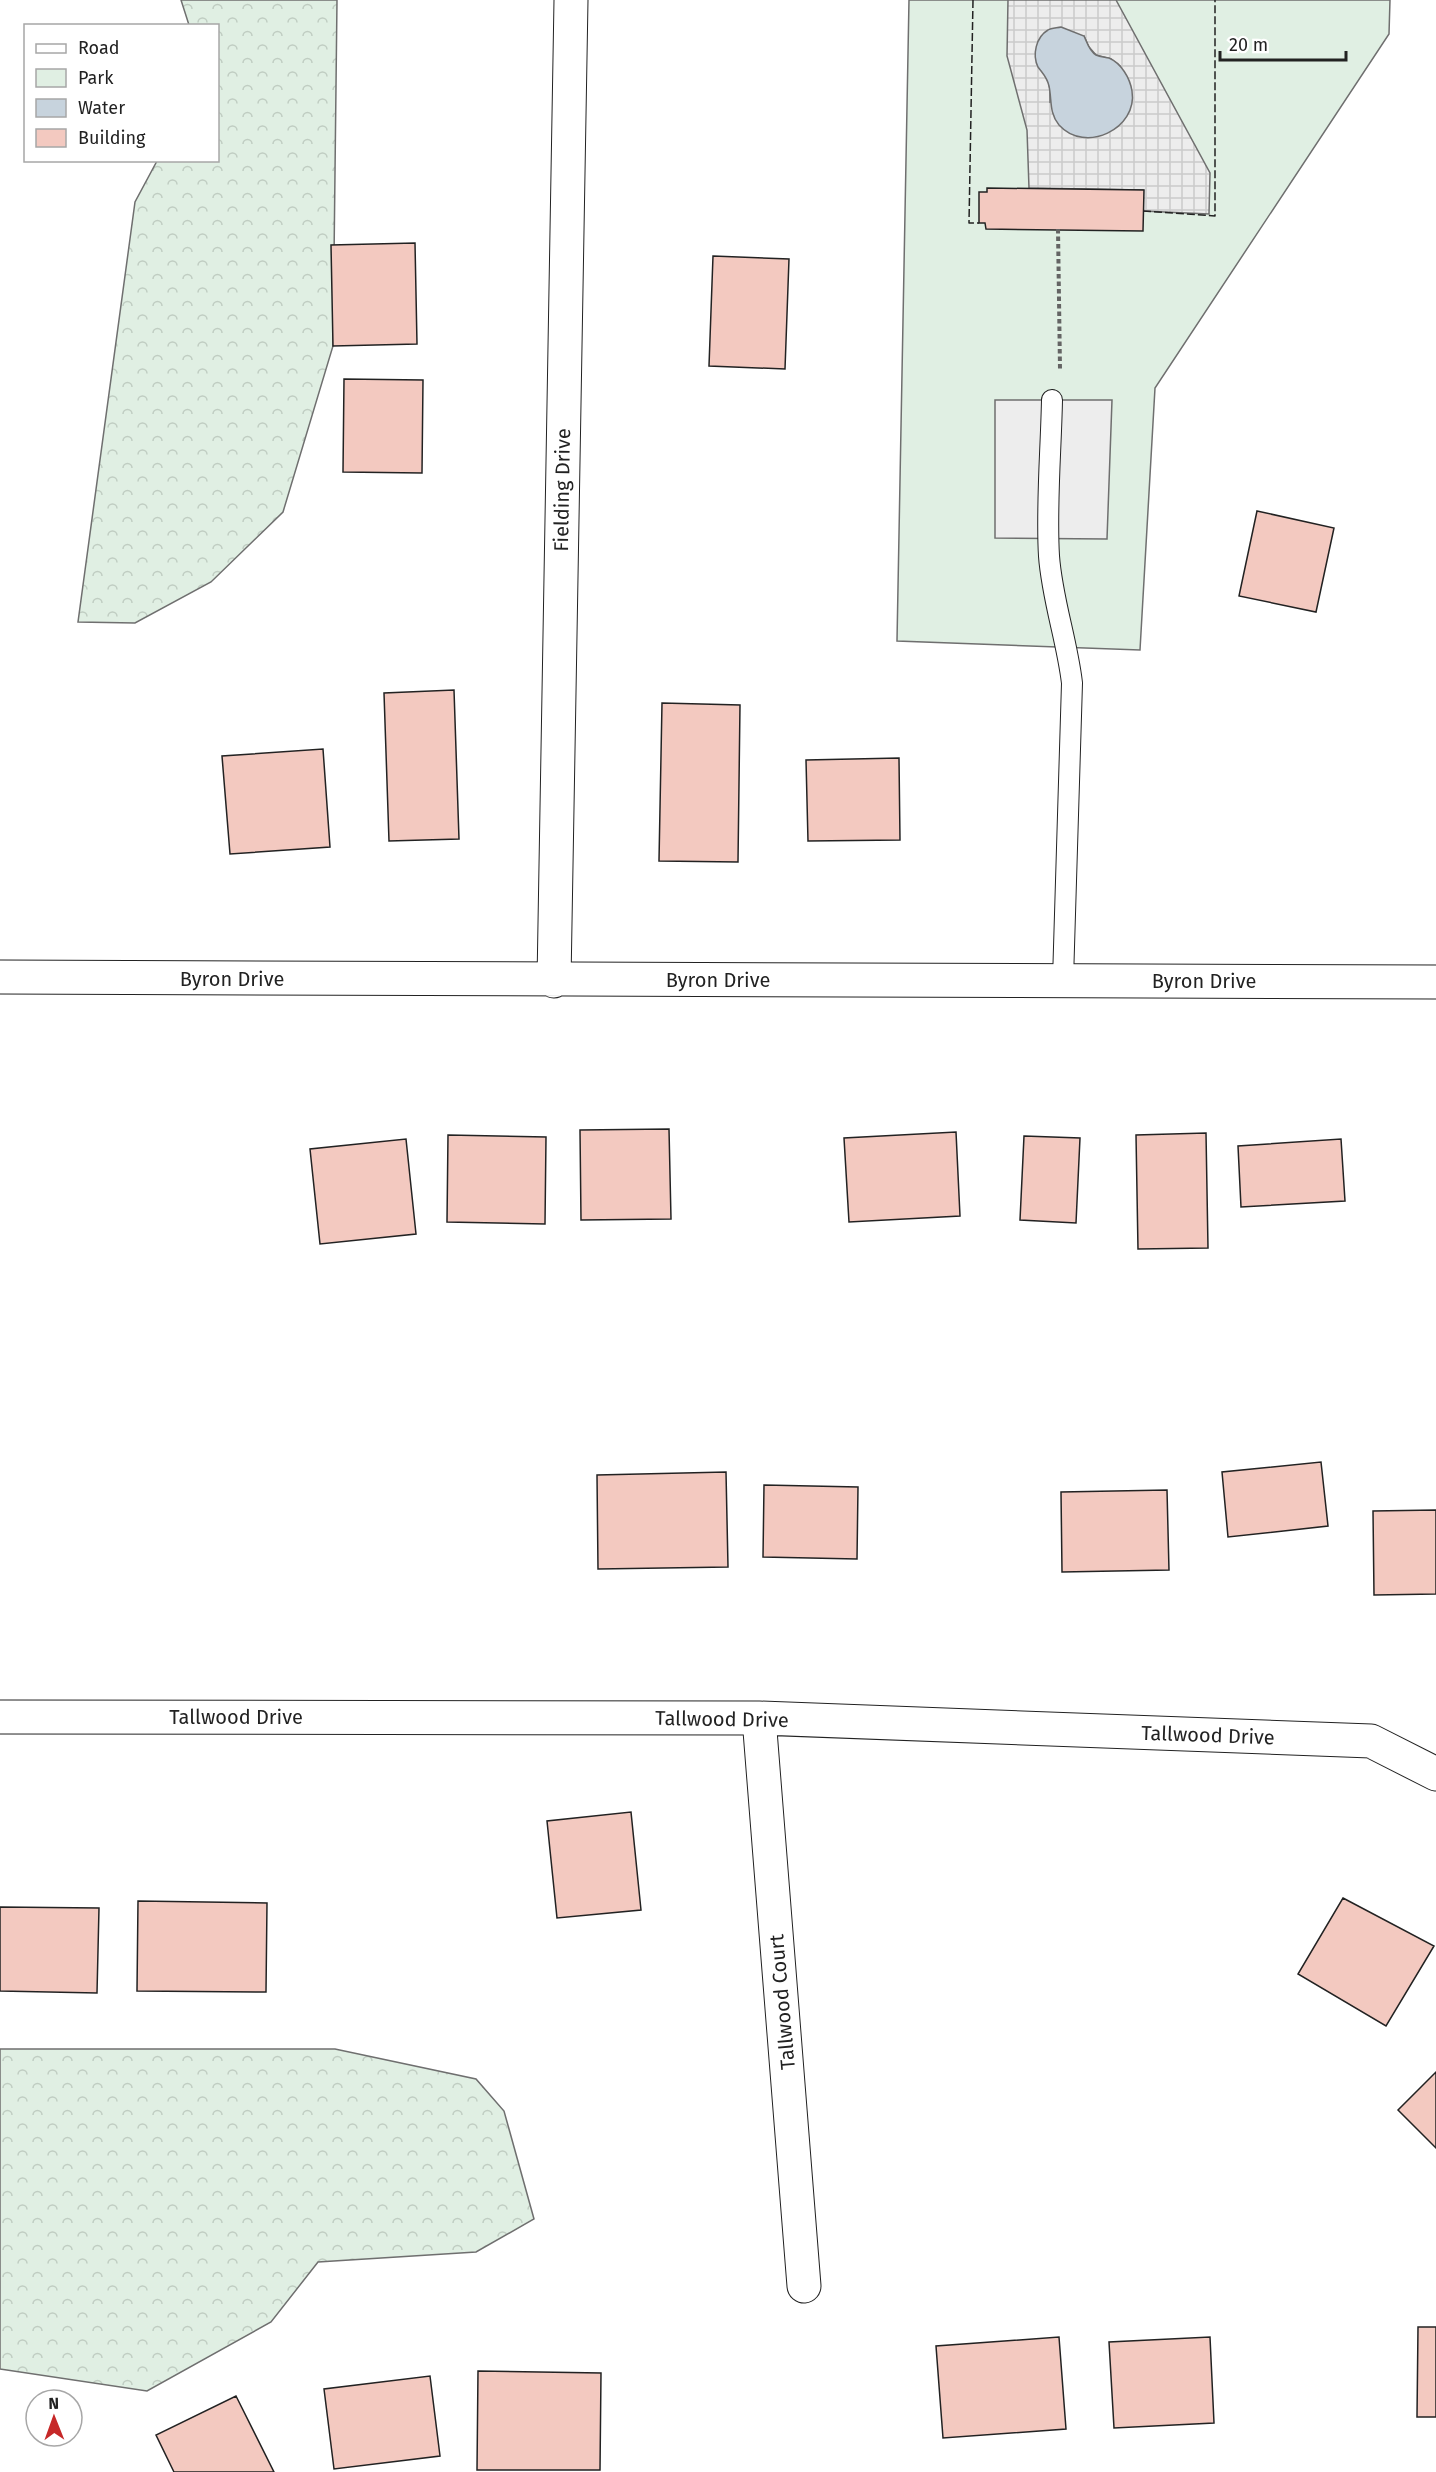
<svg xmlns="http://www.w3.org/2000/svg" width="1436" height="2472" viewBox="0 0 1436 2472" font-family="'Fira Sans',sans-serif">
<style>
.forest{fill:url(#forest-crowns);stroke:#6f6f6f;stroke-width:1.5}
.green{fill:#e0efe3;stroke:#6f6f6f;stroke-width:1.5}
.parking{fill:#ededed;stroke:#6f6f6f;stroke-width:1.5}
.plaza{fill:url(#plaza-grid);stroke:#6f6f6f;stroke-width:1.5;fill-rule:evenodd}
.water{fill:#c7d3dd;stroke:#6f6f6f;stroke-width:1.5}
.building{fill:#f3c9c0;stroke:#222;stroke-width:1.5}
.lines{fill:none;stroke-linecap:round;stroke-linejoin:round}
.lane-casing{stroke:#222;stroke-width:22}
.street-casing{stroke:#222;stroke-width:35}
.path{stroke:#646464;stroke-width:4;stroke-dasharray:4.5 3;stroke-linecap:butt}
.lane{stroke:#fff;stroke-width:20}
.street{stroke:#fff;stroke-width:33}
.fence{stroke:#222;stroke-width:1.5;stroke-dasharray:8 3;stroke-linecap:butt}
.labels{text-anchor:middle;stroke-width:4.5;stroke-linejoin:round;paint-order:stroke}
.street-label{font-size:20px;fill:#222;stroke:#fff}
</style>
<defs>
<pattern id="forest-crowns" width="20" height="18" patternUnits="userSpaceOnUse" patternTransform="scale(1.5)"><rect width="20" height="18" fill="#e0efe3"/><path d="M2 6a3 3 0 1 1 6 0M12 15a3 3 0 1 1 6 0" fill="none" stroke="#c0cdc2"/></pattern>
<pattern id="plaza-grid" width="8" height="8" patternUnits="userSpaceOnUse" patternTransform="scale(1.5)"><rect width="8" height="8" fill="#ededed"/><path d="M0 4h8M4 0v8" fill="none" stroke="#cbcbcb"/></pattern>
</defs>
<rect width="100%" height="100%" fill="#fff"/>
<!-- forest -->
<path class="forest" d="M181,0H337L333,346L283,512L211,582L135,623L78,622L135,202L157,161L218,160V26L189,25Z
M0,2049H335L476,2079L504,2111L534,2219L476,2252L318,2262L271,2322L147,2391L0,2369Z"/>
<!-- green -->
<path class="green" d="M909,0H1390L1389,34L1155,388L1140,650L897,641Z"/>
<!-- parking -->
<path class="parking" d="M995,400H1112L1107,539L995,538Z"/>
<!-- plaza -->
<path class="plaza" d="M1008,0H1116L1210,173L1209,214L1143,211V190L1029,188L1027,130L1007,56ZM1084,36L1089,47L1096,55L1111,59L1120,66L1050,102V89L1047,76Z"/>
<!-- water -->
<path class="water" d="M1061,27L1084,36C1087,42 1089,51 1096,55C1100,57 1105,57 1109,58C1121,63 1130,78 1132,91C1138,129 1085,154 1059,125C1049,113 1052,100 1049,86C1047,77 1043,74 1038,67C1032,55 1036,37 1048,30C1051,28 1057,28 1061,27Z"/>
<!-- building -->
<path class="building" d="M987,188L1144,190L1143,231L986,229L985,223H979V192H987Z
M415,243L417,344L333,346L331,245Z
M713,256L789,259L785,369L709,366Z
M344,379L423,380L422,473L343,472Z
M1257,511L1334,528L1316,612L1239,596Z
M454,690L459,839L389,841L384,693Z
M662,703L740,705L738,862L659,861Z
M323,749L330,847L230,854L222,756Z
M899,758L900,840L808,841L806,760Z
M669,1129L671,1219L581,1220L580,1130Z
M956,1132L960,1216L849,1222L844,1138Z
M1206,1133L1208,1248L1138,1249L1136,1135Z
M448,1135L546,1137L545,1224L447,1222Z
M1024,1136L1080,1138L1076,1223L1020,1220Z
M406,1139L416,1234L320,1244L310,1149Z
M1341,1139L1345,1201L1241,1207L1238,1146Z
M1321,1462L1328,1526L1228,1537L1222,1472Z
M726,1472L728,1567L598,1569L597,1475Z
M764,1485L858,1487L857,1559L763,1557Z
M1167,1490L1169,1570L1062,1572L1061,1492Z
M1436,1510V1594L1374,1595L1373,1511Z
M631,1812L641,1910L557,1918L547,1821Z
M1343,1898L1434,1946L1386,2026L1298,1974Z
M138,1901L267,1903L266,1992L137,1991Z
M0,1907L99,1908L97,1993L0,1991Z
M1436,2072V2148L1398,2110Z
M1418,2327H1436V2417H1417Z
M1059,2337L1066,2429L943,2438L936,2346Z
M1210,2337L1214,2423L1114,2428L1109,2342Z
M478,2371L601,2373L600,2470H477Z
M430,2376L440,2456L334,2469L324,2389Z
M236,2396L274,2472H174L156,2435Z"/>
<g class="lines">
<defs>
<path id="lane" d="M1052,400C1051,450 1046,507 1049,556C1052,599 1067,640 1072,683L1063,980"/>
<path id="street" d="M0,977L1436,982
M554,981L571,0
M0,1717L759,1718L1371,1741L1436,1774
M759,1718L804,2286"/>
</defs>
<!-- lane casing -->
<use href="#lane" class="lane-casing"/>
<!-- street casing -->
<use href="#street" class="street-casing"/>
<!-- path -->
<path class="path" d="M1058,229L1060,369"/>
<!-- lane -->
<use href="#lane" class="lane"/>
<!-- street -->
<use href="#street" class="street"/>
<!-- fence -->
<path class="fence" d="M973,0L969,223H979
M1143,211L1215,216V0"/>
</g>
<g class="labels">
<!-- street labels -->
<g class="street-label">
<text transform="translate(562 490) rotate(-89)" y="7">Fielding Drive</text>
<text x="232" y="986">Byron Drive</text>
<text x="718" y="987">Byron Drive</text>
<text x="1204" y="988">Byron Drive</text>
<text x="236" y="1724">Tallwood Drive</text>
<text transform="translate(722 1719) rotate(1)" y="7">Tallwood Drive</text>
<text transform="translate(1208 1735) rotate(2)" y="7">Tallwood Drive</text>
<text transform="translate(782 2002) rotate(-95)" y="7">Tallwood Court</text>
</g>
</g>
<!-- legend -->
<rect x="24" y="24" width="195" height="138" fill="#ffffff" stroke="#a7a7a7" stroke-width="1.5"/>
<rect x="36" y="44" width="30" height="9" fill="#ffffff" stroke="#a7a7a7" stroke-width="1.5"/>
<text x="78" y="54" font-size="18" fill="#222222">Road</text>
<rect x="36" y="69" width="30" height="18" fill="#e0efe3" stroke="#a7a7a7" stroke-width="1.5"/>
<text x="78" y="84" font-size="18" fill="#222222">Park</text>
<rect x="36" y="99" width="30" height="18" fill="#c7d3dd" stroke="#a7a7a7" stroke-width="1.5"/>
<text x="78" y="114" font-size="18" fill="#222222">Water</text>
<rect x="36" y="129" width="30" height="18" fill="#f3c9c0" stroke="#a7a7a7" stroke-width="1.5"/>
<text x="78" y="144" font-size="18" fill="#222222">Building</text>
<!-- north arrow -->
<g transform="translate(54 2418) rotate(359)"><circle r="28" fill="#ffffff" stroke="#a7a7a7" stroke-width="1.5"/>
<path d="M0-4.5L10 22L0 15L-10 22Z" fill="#c62828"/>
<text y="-9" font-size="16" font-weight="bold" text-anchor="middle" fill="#222222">N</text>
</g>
<!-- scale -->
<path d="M1220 51v9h126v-9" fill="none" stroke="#222222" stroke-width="3"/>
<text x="1229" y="51" font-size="18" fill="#222222" stroke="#ffffff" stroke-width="4.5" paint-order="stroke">20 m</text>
</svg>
